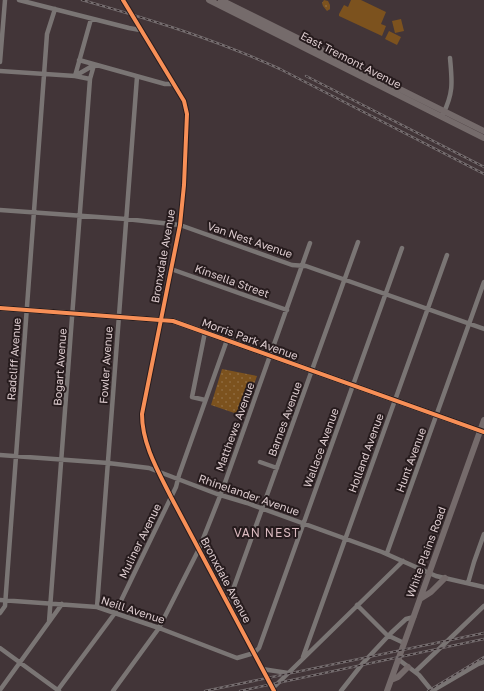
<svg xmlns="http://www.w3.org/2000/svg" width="484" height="691" viewBox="0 0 484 691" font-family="'Golos Text',sans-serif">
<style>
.green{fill:#7c521e}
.park{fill:url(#park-dots)}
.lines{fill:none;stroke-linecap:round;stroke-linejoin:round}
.minor{stroke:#7a7574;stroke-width:4.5}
.major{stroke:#756b6b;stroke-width:6}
.rail-casing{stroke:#756d6f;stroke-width:2.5}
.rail{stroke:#261b1d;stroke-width:1;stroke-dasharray:3;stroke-linecap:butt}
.cycleway-casing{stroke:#261b1d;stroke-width:6}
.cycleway{stroke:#f78f57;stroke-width:4}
.labels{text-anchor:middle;stroke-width:4;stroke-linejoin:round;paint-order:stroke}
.street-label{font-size:11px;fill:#decdd0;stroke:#261b1d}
.neighbourhood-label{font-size:12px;letter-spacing:1px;fill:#dab9bf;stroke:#261b1d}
</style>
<defs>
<pattern id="park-dots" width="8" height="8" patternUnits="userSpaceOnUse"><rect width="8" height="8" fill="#7c521e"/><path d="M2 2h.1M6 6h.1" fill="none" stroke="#8e6a3e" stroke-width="1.8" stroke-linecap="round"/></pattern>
</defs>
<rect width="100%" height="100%" fill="#423538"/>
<!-- green -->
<path class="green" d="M351,0H361L386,12L381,24L386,26L382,36L339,16V14L344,5L348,7Z
M401,19L404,31L395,33L392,21Z
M389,31L401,37L397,45L385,39Z"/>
<!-- park -->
<path class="park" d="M324,0L328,1L330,5V9L327,11L323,6L322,3Z
M222,369L257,376L243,416L211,405Z"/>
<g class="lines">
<!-- minor -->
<path class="minor" d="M19,0L129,28L140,30
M123,0L184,101L187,114L184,185L180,225L142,414C142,444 158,471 171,497L274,691
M79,60L165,84H173
M0,62L5,0
M0,71L75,76L90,79
M75,76L91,19
M75,76L94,65
M443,114C454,92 452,81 450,58
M0,210L126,219L180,225L292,265L306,266L484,329
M171,269L287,310
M205,332L192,397L205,400
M0,455L108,463L149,468L217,494L247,503L382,552L436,576L484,587
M260,462L277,468
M387,553L484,282
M468,583L474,562L484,534
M0,600L97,607L159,628L237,658L254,653L259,648L402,248
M226,600L230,598L358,242
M357,605L387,635L404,643
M97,607L137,77
M0,613L5,606L47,34L55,9
M49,622L90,79L94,65
M0,648L59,691
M303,657L447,255
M398,659L419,675L432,691
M262,669L288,673
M415,672L484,606
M273,688L403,561
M0,690L62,604
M57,691L115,613L176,487L179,475L227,340
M113,691L159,628L199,549L222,491L310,243
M341,691L363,663L391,633L406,619L414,617
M432,691L478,664L484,662"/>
<!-- major -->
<path class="major" d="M209,0L484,138
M221,0L484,131
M0,308L173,321L484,432
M420,599L431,592L445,578
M391,680L398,677L408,667
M387,691L484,420"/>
<defs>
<path id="rail" d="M82,0C149,19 217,40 280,69L484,174
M306,76L484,167
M205,691L484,633
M240,691L484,639
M428,691L484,657"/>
</defs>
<!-- rail casing -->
<use href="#rail" class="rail-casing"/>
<!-- rail -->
<use href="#rail" class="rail"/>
<defs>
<path id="cycleway" d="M123,0L184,101L187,114L184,185L180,225L142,414C142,444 158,471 171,497L274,691
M0,308L173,321L484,432"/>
</defs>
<!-- cycleway casing -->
<use href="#cycleway" class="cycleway-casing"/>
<!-- cycleway -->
<use href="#cycleway" class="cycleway"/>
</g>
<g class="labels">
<!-- street labels -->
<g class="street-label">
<text transform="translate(351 60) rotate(27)" y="4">East Tremont Avenue</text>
<text transform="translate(250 240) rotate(19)" y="4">Van Nest Avenue</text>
<text transform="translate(163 256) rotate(-80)" y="4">Bronxdale Avenue</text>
<text transform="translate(232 281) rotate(20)" y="4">Kinsella Street</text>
<text transform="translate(250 339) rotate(20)" y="4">Morris Park Avenue</text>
<text transform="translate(14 359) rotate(-86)" y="4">Radcliff Avenue</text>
<text transform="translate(106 365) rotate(-86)" y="4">Fowler Avenue</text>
<text transform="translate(60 367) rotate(-86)" y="4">Bogart Avenue</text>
<text transform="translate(285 419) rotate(-70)" y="4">Barnes Avenue</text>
<text transform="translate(235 427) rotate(-70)" y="4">Matthews Avenue</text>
<text transform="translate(321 448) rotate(-70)" y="4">Wallace Avenue</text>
<text transform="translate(366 453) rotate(-70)" y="4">Holland Avenue</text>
<text transform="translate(411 460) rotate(-70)" y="4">Hunt Avenue</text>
<text transform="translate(249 495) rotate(19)" y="4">Rhinelander Avenue</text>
<text transform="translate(140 541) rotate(-64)" y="4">Muliner Avenue</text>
<text transform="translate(426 552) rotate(-70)" y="4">White Plains Road</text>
<text transform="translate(226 580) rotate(62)" y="4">Bronxdale Avenue</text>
<text transform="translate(133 610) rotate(18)" y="4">Neill Avenue</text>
</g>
<!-- neighbourhood labels -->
<g class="neighbourhood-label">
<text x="267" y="537">VAN NEST</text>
</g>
</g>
</svg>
